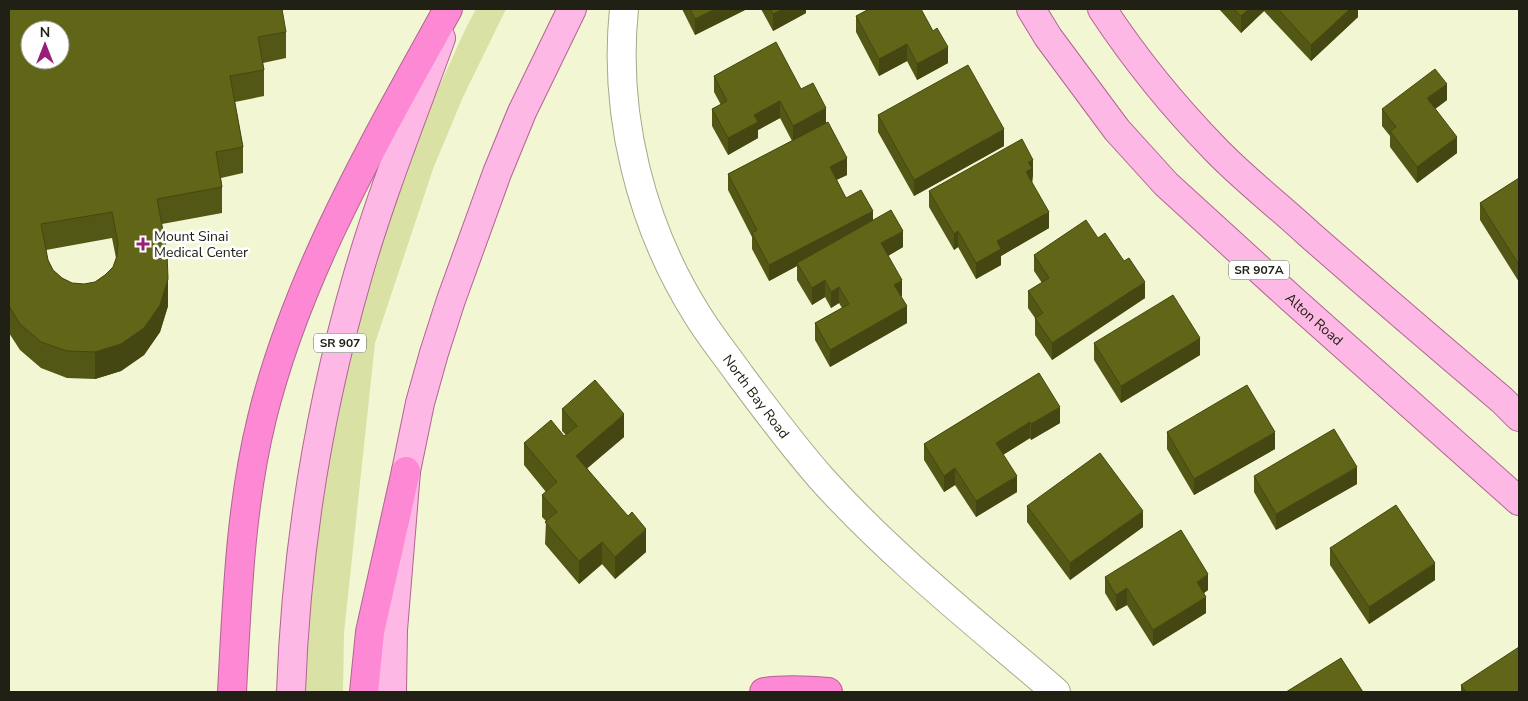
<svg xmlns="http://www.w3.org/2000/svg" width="1528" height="701" viewBox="0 0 1528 701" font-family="'Nunito Sans',sans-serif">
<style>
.green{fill:#dae1a4}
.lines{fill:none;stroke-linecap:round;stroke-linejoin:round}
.street-casing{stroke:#a5a988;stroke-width:30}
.primary-casing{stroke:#b06591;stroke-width:30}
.highway-casing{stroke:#b06591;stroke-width:30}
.street{stroke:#fff;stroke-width:28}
.primary{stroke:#feb8e5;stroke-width:28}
.highway{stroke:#fd89d4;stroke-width:28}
.wall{fill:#535715;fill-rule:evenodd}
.shaded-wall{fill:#444711}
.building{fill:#616518;stroke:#444711;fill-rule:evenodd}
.poi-dot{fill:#991e77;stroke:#fff;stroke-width:2}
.labels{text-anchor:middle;stroke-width:5;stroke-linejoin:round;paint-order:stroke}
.shield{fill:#fff;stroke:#63645a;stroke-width:1}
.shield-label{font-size:12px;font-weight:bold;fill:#202114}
.poi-label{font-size:14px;fill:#202114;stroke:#fff;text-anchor:start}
.street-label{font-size:14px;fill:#202114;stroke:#fff}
</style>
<rect width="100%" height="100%" fill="#f2f6d3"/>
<!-- green -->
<path class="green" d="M476,9H506L463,97L433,169L375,343L344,633L343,692H301L305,624L337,391L371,270L419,131L465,30Z"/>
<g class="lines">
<defs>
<g id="street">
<path id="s1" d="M624,9C613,115 641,226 698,316C711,337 726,355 740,375C766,410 792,445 821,478C892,557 976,623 1056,692"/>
</g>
<g id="primary">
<path id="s2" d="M1031,9L1048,37L1117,130L1166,184L1293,300L1519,501"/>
<path d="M1102,9C1135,59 1174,107 1216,150C1245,180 1279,206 1309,234C1373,290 1437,345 1502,400L1519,417"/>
<path d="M291,692C296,552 318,413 357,278C380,197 412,118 441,38"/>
<path d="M392,692L393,630L406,471L420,403L434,353L451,300L497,173L522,112L572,9"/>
</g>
<path id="highway" d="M232,692C237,601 240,507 262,418C298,272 376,140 448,9
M364,692L370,632L406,471
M764,692C785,689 807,690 828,692"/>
</defs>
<!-- street casing -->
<use href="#street" class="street-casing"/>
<!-- primary casing -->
<use href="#primary" class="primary-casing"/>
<!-- highway casing -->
<use href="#highway" class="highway-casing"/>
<!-- street -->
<use href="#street" class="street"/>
<!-- primary -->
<use href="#primary" class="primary"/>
<!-- highway -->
<use href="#highway" class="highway"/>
</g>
<!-- wall -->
<path class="wall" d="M9,9L286,32V58L263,63L264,70V96L235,102L243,147V173L221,178L222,187V213L162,224L168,306L160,332L144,355L121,371L95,379L67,378L41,368L20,350L9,333ZM112,238L116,258L113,267L105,275L95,282L84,284L72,283L62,278L53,270L48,260L46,250Z
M682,9H747L695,35Z
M761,9H806V13L773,31Z
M1219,9H1358V17L1311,61L1264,11L1241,33Z
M856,16L948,63L917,80L907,61L879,76L856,32Z
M714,76L801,89L826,123L847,175L836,180L846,198L873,220L903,247L888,256L902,296L901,297L907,323L830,367L815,340V323L842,308L839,303L831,308L825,297L812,305L797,280V266L769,281L752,249V237L728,190V174L792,141L780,118L758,130V138L728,155L712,126V109L721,105L714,92Z
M1447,100L1435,109L1457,153L1417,183L1390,147V136L1382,126V109Z
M878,115L1004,146L914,196L878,132Z
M1032,176V183L1049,228L1001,256V265L976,279L958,247L954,250L929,207V191L1033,176Z
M1519,178V282L1480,220V203Z
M1098,238L1145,298L1052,360L1035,335V318L1028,308V291L1042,283L1034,271V255Z
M1094,343L1200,355L1121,403L1094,360Z
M1039,373L1060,423L1031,440L1030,438L1003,455L1017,492L976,517L955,485L944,492L924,460V444Z
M562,409L624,437L587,468L646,552L615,579L602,564L579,584L545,544L546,521L542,517V495L546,492L524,465V443L564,436L566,435L562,431Z
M1167,432L1275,449L1194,495L1167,449Z
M1254,476L1357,484L1276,530L1254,492Z
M1027,506L1143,527L1070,580L1027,522Z
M1330,548L1435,580L1369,624L1330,565Z
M1105,577L1208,590L1204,593L1206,613L1153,646L1127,605L1116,611L1105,593Z
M1461,685L1519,692H1461Z"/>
<!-- shaded-wall -->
<path class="shaded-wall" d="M715,9H747L695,35V19Z
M783,9H806V13L773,31V14Z
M1249,9H1264V11L1241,33V16Z
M1350,9H1358V17L1311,61V45Z
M907,44V61L879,76V59Z
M948,47V63L917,80V64Z
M1447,84V100L1427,115V98Z
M780,101V118L758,130V138L728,155V138L754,115Z
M826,108V124L793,142V126Z
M1004,129V146L914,196V180Z
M1457,137V153L1417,183V167Z
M847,158V175L830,183V167Z
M1033,160V176L1032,185L1026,172L1028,162Z
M873,211V227L797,263V266L769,281V265Z
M1049,212V228L1001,256V265L976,279V263L997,241Z
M903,231V247L881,260V243Z
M958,231V247L954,250V234Z
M168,279V306L160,332L144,355L121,371L95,379V352Z
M825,280V297L812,305V288Z
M902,280V296L894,301V285Z
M1145,282V298L1052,360V343Z
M839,287V303L831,308V292Z
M907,306V323L830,367V350Z
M1200,338V355L1121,403V386Z
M1060,407V423L1031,440V424Z
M624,414V437L576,478V456Z
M1030,422V438L996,459V443Z
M1275,432V449L1194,495V479Z
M1357,467V484L1276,530V514Z
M955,468V485L944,492V476Z
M1017,476V492L976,517V501Z
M1143,511V527L1070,580V563Z
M646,529V552L615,579V557Z
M602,542V564L579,584V561Z
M1435,563V580L1369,624V607Z
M1208,574V590L1197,598V582Z
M1127,588V605L1116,611V595Z
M1206,597V613L1153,646V630Z"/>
<!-- building -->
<path class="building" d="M9,9H282L286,32L258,37L264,70L230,76L243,147L216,152L222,187L157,199L167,252L168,279L160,305L144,328L121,344L95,352L67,351L41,342L20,324L9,306ZM30,30H60V60H30ZM112,212L118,243L117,256L113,267L105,275L95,282L84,284L72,283L62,278L53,270L48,260L41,224Z
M690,9H715L695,19Z
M770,9H783L773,14Z
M869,9H921L933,31L937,28L948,47L917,64L907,44L879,59L856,16Z
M1234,9H1249L1241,16Z
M1278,9H1350L1311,45Z
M776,42L801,89L813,83L826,108L793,126L780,101L754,115L758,122L728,138L712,109L727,101L714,76Z
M968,65L1004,129L914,180L878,115Z
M1435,69L1447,84L1427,98L1457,137L1417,167L1390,131L1396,127L1382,109Z
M828,122L847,158L830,167L846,198L861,190L873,211L769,265L752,233L757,230L728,174Z
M1022,139L1033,160L1028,162L1032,168L1026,172L1049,212L997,241L1001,249L976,263L958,231L954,234L929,191Z
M1519,178V265L1480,203Z
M891,210L903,231L881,243L902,280L894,285L907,306L830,350L815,323L849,304L839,287L831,292L825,280L812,288L797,263Z
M1086,220L1098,238L1105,233L1124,261L1129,258L1145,282L1052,343L1035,318L1043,313L1028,291L1049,278L1034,255Z
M1173,295L1200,338L1121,386L1094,343Z
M1039,373L1060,407L1031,424L1030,422L996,443L1017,476L976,501L955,468L944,476L924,444Z
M595,380L624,414L576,456L628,516L632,512L646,529L615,557L602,542L579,561L545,522L557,512L542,495L557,482L524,443L551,420L564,436L577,426L562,409Z
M1247,385L1275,432L1194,479L1167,432Z
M1334,429L1357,467L1276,514L1254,476Z
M1100,453L1143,511L1070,563L1027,506Z
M1396,505L1435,563L1369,607L1330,548Z
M1181,530L1208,574L1197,582L1206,597L1153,630L1127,588L1116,595L1105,577Z
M1519,647V692H1466L1461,685Z
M1341,658L1363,692H1286Z"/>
<!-- markers -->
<path class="poi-dot" d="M140.5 236.5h5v5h5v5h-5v5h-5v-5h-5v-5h5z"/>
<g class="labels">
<!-- shield labels -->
<g class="shield">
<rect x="1229" y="260.5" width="60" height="19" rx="4"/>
<rect x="314" y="333.5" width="52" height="19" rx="4"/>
</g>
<g class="shield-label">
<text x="1259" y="274">SR 907A</text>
<text x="340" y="347">SR 907</text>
</g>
<!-- poi labels -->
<g class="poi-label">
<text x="154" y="241">Mount Sinai<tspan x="154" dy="16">Medical Center</tspan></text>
</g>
<!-- street labels -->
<g class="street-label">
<text dy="5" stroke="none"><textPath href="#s2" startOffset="422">Alton Road</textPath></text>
<text dy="5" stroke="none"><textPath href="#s1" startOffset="421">North Bay Road</textPath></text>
</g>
</g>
<!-- border -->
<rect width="1528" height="701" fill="none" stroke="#202114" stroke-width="20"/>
<!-- north arrow -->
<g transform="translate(45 45)"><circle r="24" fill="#ffffff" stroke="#a6a6a1"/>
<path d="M0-4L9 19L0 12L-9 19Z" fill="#991e77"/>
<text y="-8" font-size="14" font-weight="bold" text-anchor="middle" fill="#202114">N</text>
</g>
</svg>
